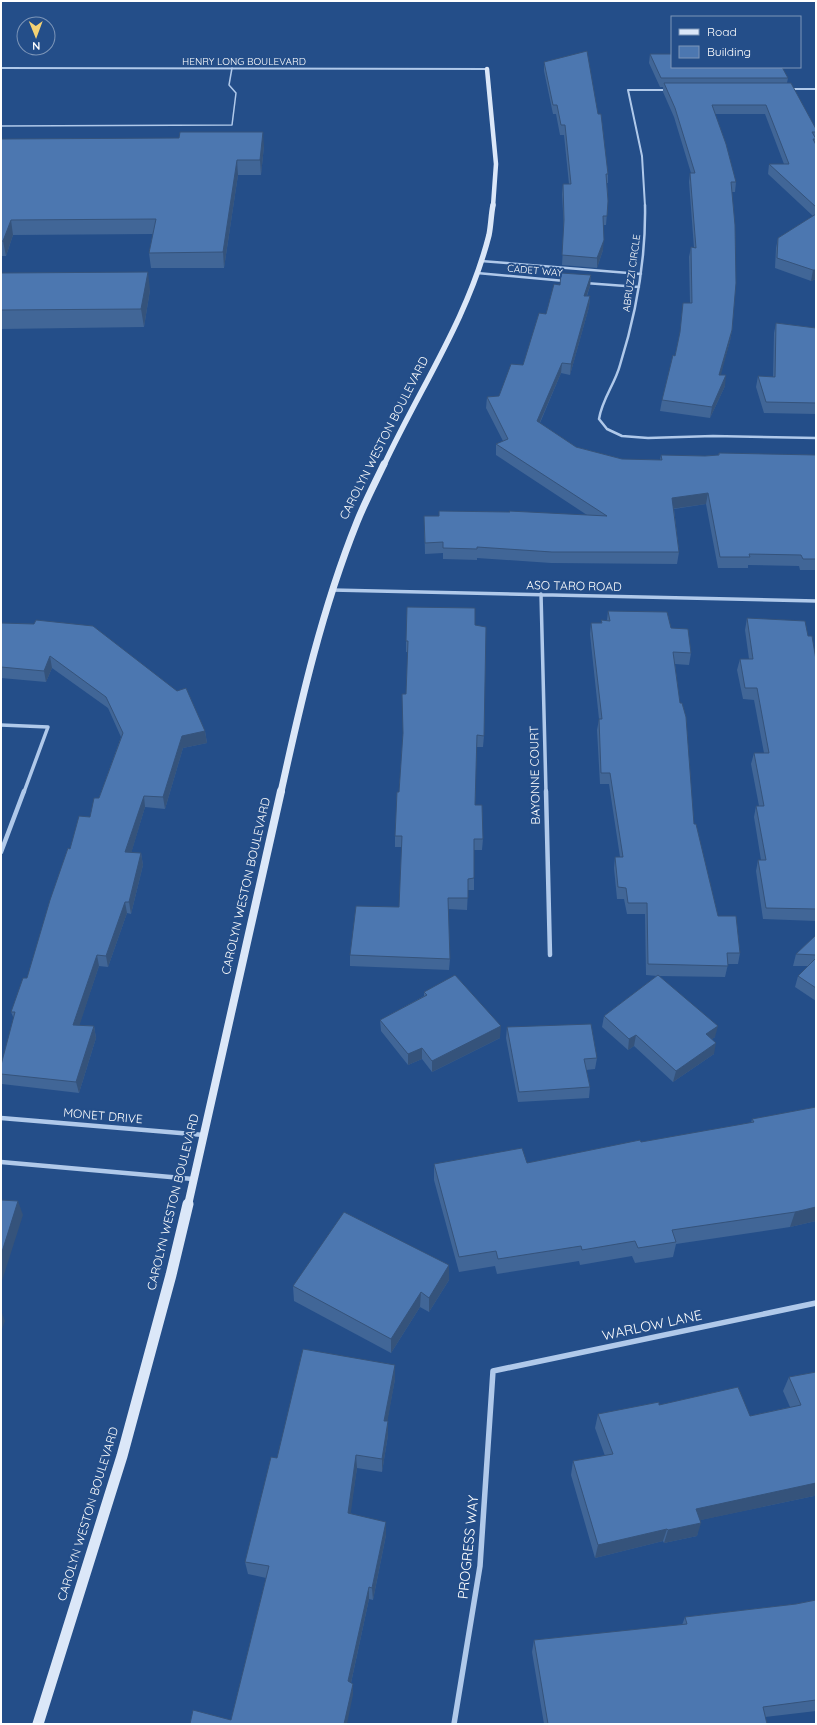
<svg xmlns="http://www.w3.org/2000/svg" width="817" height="1725" viewBox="0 0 817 1725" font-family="Quicksand,sans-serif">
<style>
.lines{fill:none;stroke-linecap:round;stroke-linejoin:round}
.lane{stroke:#b0c9ea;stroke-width:1.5}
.street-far4{stroke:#b0c9ea;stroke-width:2}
.street-far3{stroke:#b0c9ea;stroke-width:2.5}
.street-far2{stroke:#b0c9ea;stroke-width:3.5}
.street-far1{stroke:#b0c9ea;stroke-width:4.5}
.street{stroke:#b0c9ea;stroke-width:5.5}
.secondary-far4{stroke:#dbe7f8;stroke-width:4.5}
.secondary-far3{stroke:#dbe7f8;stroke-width:5.5}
.secondary-far2{stroke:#dbe7f8;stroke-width:7}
.secondary-far1{stroke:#dbe7f8;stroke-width:8}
.secondary{stroke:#dbe7f8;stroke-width:11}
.wall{fill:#416697}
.shaded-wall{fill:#35537b}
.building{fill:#4c77b0;stroke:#35537b}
.labels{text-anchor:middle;stroke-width:4;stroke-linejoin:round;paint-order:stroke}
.far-street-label{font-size:10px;fill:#fff;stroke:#244e89}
.street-label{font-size:12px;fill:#fff;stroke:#244e89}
.near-street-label{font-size:14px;fill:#fff;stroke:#244e89}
</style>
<rect width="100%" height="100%" fill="#244e89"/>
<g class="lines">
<!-- lane -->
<path class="lane" d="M1,126L232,125L236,93L229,85L232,68"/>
<!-- street-far4 -->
<path class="street-far4" d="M1,68L487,69
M790,89H816
M645,206L642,156L628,90H668"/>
<!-- street-far3 -->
<path class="street-far3" d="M645,205C646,259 636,314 620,365C615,384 602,399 599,419L607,429L622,436L648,438L713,436L816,438
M481,261L641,274
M477,273L565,281
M585,283L639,287"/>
<!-- street-far2 -->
<path class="street-far2" d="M332,590L816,601
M541,594L546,792
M1,725L48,727L24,792"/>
<!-- street-far1 -->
<path class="street-far1" d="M546,791L550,955
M1,852L24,791
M1,1118L204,1135
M1,1162L193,1179"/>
<!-- street -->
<path class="street" d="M454,1724L480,1566L493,1371L816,1303"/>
<!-- secondary-far4 -->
<path class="secondary-far4" d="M487,69L496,164L493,206"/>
<!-- secondary-far3 -->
<path class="secondary-far3" d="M384,465C420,388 468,318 489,235C491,225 491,215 493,205"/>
<!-- secondary-far2 -->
<path class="secondary-far2" d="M281,792C301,701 322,609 357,522C365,502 375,483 384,464"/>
<!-- secondary-far1 -->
<path class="secondary-far1" d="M188,1205L281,791"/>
<!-- secondary -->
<path class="secondary" d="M38,1724L122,1456L171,1275L188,1204"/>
</g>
<!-- wall -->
<path class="wall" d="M650,54L788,78L787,83L816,129V142H815V143L816,145V279L811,281L775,268L776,248L778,238L813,216L768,174L769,164H784L765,114H715L736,182L735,192H732V330L730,341L720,375L725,386L710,418L660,411L662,400L675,356L680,334L683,303H690L689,257L691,247L694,248L689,182L690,173H691L674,117L663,92V87H660L649,63Z
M544,62L608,174V183H607L608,201L606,225H603V250L597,268L562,265L564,230L562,194L563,184H569L564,135H560L556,114H553L544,71Z
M1,139L264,146L261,175H238L224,268H151L149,253L153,234L13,235L6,256H1Z
M1,273L150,290L144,327L1,329Z
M591,275L590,286L587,296H590L589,307L570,375L561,373L540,423L576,447L622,459L660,460L661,455L705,456L718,455L719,453L816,455V570H800L799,566L748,565V568H718L706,504L674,509L679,552L677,564L551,563L477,558V560L443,559V553L425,554L424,516H439V511L587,515L496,455V444L503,441L486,408L487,397L499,396L523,365L546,314L560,285Z
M776,323L816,328V414L764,413L756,387L758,376L773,377L774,333Z
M608,611L671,628L691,653L689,665L675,664L694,824L718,916L740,953L738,964H728L725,977L659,976L715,1037L712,1039L714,1054L673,1082L634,1046L628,1050L602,1027L604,1016L657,976L646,975L645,914H627L624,899H617L614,868L615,857H620L609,784H600L597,730L599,719L590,634L591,623H601V620H607Z
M747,618L808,636L816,660V921L763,919L756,871L758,860H761L754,817L756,806H759L751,764L754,753H764L754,700L743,699L737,670L740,659H749L745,630Z
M1,623L205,731L207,743L183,748L165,809L145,807L131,853H141L143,865L131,914L127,913L108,967L99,966L79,1025L94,1026L96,1038L79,1093L2,1084L1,1081V1065L14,1019L11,1012L27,978L70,849L90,817L99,798L121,737L108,708L52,668L46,682L1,678Z
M475,625L484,736L483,747H476L475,805L483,839L482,850H474V890H468L467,910L448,909L450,959L449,970L350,966V955L399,907L402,847H395V836L399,792L406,694L408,652H406V641Z
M816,935V1001L795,987L798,976L808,966H793L796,954Z
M424,992L500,1038L432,1072L422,1059L408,1065L381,1031L380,1020L424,996Z
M507,1027L597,1058L595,1069L586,1070L590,1087L589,1098L518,1102L506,1038Z
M816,1107V1221L790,1227L676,1244L673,1257L635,1263L632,1256L580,1265L579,1261L497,1274L495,1266L459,1272L434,1180V1164L527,1163L751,1123L752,1119Z
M449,1265V1280L429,1312L420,1307L391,1353L294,1301L293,1286Z
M816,1372V1492L814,1496L700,1520L697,1536L664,1543L663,1541L595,1558L571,1475L573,1461L605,1456L595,1428L598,1414L659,1405L750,1416L790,1407L783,1391L789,1377Z
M395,1379L387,1421L388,1435L382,1472L357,1468L350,1513L386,1535L373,1600L369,1599L351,1683L353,1695L231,1720L266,1578L248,1574L245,1562L277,1458Z
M816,1600V1711L765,1717L767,1724H544L532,1652L534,1640L682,1625L685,1617L796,1604Z"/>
<!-- shaded-wall -->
<path class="shaded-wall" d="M263,132L264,146L261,175L260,160Z
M237,160L238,175L224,268L223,252Z
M11,220L13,235L6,256L3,241Z
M604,240L603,250L597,268V258Z
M813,270H816V279L811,281Z
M148,272L150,290L144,327L141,309Z
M591,275L590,286L583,306L584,296Z
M590,296L589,307L570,375L571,364Z
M732,330L730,341L718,386L719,375Z
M562,363L561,373L536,431L537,421Z
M726,375L725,386L710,418L712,407Z
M708,493L706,504L671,509L672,498Z
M50,656L52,668L46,682L44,671Z
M205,731L207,743L183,748L165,809L163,797L182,736Z
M144,796L145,807L128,864L125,852Z
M141,853L143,865L131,914L129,902Z
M125,902L127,913L108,967L106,956Z
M97,955L99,966L76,1036L73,1025Z
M94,1026L96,1038L79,1093L76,1082Z
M501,1026L500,1038L432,1072V1061Z
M718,1026L715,1037L704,1045L706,1034Z
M636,1035L634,1046L628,1050L629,1039Z
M716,1043L714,1054L673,1082L676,1071Z
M422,1048V1059L408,1065V1054Z
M18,1201L23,1215L1,1284V1255Z
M816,1207V1221L790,1227L795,1212Z
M449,1265V1280L429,1312V1298Z
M421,1292L420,1307L391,1353V1339Z
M1,1310L5,1321L1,1332Z
M395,1365V1379L385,1435L384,1421Z
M388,1421V1435L382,1472V1459Z
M356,1455L357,1468L349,1526L348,1513Z
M816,1472V1492L814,1496L692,1522L696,1509Z
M386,1522V1535L373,1600L372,1588Z
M701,1523L697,1536L664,1543L668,1530Z
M667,1529L663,1541L595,1558L598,1545Z
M369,1587V1599L349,1692L348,1681Z
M353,1684V1695L347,1724H344Z"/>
<!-- building -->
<path class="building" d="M587,51L598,114H601L608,174H606L608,201L607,216H603L604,240L597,258L562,255L564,220L563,184H571L565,125H561L557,105H553L544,62Z
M650,54H672V67H782L788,78H661Z
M664,83H791L816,129V132H812L816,139H813L816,145V207L769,164H789L766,105H712L726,144L736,182H731L735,225L736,283L732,330L719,375H726L712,407L662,400L673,355L675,356L680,332L683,303H692L691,247L696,248L690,173H695L675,108Z
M180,132H263L260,160H237L223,252L149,253L156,219L11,220L3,241H1V139L179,138Z
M816,214V270H813L777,258L778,238Z
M148,272L141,309L1,310V273Z
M561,273L591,275L584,296H590L571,364L562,363L537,421L576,447L622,459L662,460L661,455L705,456L719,455V453L816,455V559H803L801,555L749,554L750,557H720L708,493L672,498L679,552H552L477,547V549L443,548V542L425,543L424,516H439V511L510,512L509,511L607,516L496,444L508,439L487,397L499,396L511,364L523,365L539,313L546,314L554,284L560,285Z
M776,323L816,328V403L766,402L758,376L775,377Z
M407,607L475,608V625L486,627L484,736L477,735L475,805H482L483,839H474V878L468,879V898H448L450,959L350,955L356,906L399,907L402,836H395L397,792H399L403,733L402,694H406L408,641H406Z
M608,611L667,612L671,628L688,629L691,653L673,652L680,703H682L686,717L694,824H696L718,916H736L740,953H727L728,966L648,964L647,903H628L626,888L618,887L615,857H623L610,773H601L599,719H602L591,623H602L601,620L610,621Z
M747,618L805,621L808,636H812L816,660V909L766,908L758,860H766L756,806H764L754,753H769L757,688H745L740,659H753Z
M36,620L93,626L177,691L186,688L205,731L182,736L163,797L144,796L125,852L141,853L129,902H125L106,956L97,955L73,1025L94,1026L76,1082L1,1074V1065L15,1012H11L23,978H27L50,900L68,848L70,849L79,816L90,817L94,798H99L123,733L106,697L50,656L44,671L1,667V623L34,624Z
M816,935V955L796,954Z
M816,958V988L798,976Z
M455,975L501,1026L432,1061L422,1048L408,1054L380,1020L427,995L424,992Z
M658,975L718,1026L706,1034L716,1043L676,1071L636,1035L629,1039L604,1016Z
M591,1024L597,1058L584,1059L590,1087L519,1092L507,1027Z
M816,1107V1207L795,1212L672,1230L676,1242L638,1248L635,1241L582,1250L581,1246L498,1259L496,1251L459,1257L434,1164L522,1148L527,1163L640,1140L641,1142L754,1122L752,1119Z
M1,1200L18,1201L1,1255Z
M344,1212L449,1265L429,1298L421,1292L391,1339L293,1286Z
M303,1349L395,1365L384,1421H388L382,1459L356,1455L348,1513L386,1522L372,1588L369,1587L348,1681L353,1684L344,1724H190L193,1710L231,1720L269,1566L245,1562L271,1457L277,1458Z
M816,1372V1483L696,1509L701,1523L668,1530L667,1529L598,1545L573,1461L613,1454L598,1414L659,1402V1405L738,1387L750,1416L801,1405L789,1377Z
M816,1600V1700L763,1707L767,1724H548L534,1640L687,1624L685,1617L796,1604Z"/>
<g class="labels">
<!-- far-street labels -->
<g class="far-street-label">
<text x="244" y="65">HENRY LONG BOULEVARD</text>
<text transform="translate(535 270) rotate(5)" y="4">CADET WAY</text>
<text transform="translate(631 273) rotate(-82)" y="4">ABRUZZI CIRCLE</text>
</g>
<!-- street labels -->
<g class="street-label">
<text transform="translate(384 438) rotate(-63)" y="4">CAROLYN WESTON BOULEVARD</text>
<text transform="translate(574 586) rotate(1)" y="4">ASO TARO ROAD</text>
<text transform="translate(535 775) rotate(-91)" y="4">BAYONNE COURT</text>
<text transform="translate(246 886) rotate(-77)" y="4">CAROLYN WESTON BOULEVARD</text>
<text transform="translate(103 1116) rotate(5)" y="4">MONET DRIVE</text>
<text transform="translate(173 1202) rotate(-76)" y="4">CAROLYN WESTON BOULEVARD</text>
<text transform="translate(88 1514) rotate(-73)" y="4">CAROLYN WESTON BOULEVARD</text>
</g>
<!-- near-street labels -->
<g class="near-street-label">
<text transform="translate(652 1325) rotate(-12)" y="5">WARLOW LANE</text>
<text transform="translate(468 1547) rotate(-84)" y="5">PROGRESS WAY</text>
</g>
</g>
<!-- border -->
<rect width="817" height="1725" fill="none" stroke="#ffffff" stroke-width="4"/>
<!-- legend -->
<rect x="671" y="16" width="130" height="52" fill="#244e89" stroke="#7c95b8"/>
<rect x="679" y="29" width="20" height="6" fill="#dbe7f8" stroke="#7c95b8"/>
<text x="707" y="36" font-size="12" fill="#ffffff">Road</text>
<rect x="679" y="46" width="20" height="12" fill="#4c77b0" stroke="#7c95b8"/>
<text x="707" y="56" font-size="12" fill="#ffffff">Building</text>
<!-- north arrow -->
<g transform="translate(36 36) rotate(179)"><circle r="19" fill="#244e89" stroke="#7c95b8"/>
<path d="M0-3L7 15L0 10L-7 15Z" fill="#f4d274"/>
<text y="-6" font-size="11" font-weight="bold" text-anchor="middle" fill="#ffffff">N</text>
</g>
</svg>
